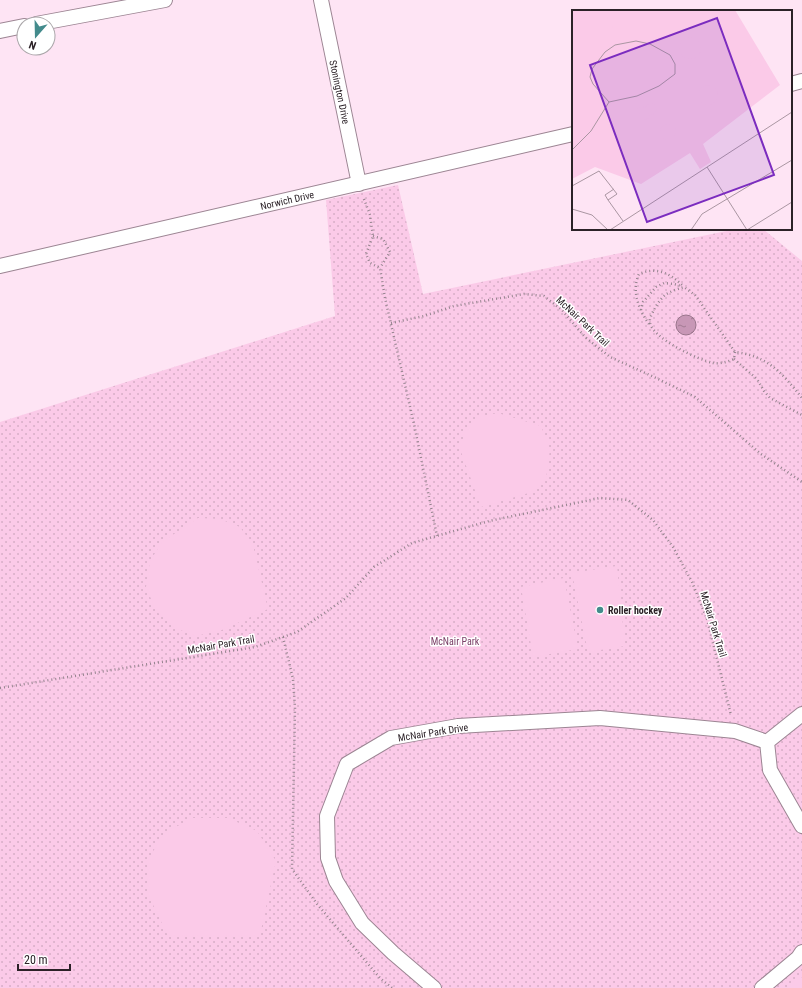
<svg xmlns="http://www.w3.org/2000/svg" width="802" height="988" viewBox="0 0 802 988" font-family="'Roboto Condensed',sans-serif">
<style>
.park{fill:url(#park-dots)}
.garden{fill:#fbcae8}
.water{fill:url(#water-ripples);stroke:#99748b}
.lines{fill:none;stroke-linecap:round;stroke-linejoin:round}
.minor-casing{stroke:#9c8593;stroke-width:16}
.path{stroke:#95838e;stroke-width:2.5;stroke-dasharray:1 3;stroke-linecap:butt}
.minor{stroke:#fff;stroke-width:14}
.poi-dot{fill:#438b8c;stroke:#fff;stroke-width:1.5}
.labels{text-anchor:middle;stroke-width:3;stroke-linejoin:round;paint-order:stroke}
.street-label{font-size:10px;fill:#2b2127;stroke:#fff}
.poi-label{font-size:10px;font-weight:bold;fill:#2b2127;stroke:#fff;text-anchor:start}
.park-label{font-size:10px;fill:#7b3e67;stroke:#fff}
.inset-road{fill:none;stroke:#aa96a2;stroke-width:1}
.view{fill:#7b2cbf;fill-opacity:0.15;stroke:#7b2cbf;stroke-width:2}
.inset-edge{fill:none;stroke:#2b2127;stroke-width:2}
</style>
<defs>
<pattern id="park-dots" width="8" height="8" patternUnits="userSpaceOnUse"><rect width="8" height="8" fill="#fbcae8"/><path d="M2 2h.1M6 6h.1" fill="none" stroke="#d7adc7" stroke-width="1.8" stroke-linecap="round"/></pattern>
<pattern id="water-ripples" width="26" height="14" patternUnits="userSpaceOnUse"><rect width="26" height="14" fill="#c897b6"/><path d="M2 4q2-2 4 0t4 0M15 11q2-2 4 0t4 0" fill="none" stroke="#a37b94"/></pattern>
</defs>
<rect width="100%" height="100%" fill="#fee4f4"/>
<!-- park -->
<path class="park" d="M398,185L423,294L736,229H763L802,261V988H0V422L335,316L326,200Z"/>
<!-- garden -->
<path class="garden" d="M498,413L541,426L550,449L546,479L532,492L481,507L460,449L465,431L477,417Z
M198,518L220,519L240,527L253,545L268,609L222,630L196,636L175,628L156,611L146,587L150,561L162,542Z
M617,566L625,646L588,652L572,573Z
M564,578L578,649L533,657L521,587Z
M193,818H228L257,831L276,861L260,935L168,936L147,892L148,860L164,833Z
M802,977V988H786Z"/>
<!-- water -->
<path class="water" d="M676 325a10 10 0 1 1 20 0a10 10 0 1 1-20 0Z"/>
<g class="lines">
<defs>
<path id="minor" d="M321,0L359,184
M36,24L165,0
M0,31L24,26
M791,84L802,81
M0,266L573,134
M767,742L802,714
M434,988L393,953L362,923L336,881L328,858L327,816L347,764L391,738L458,726L600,718L735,731L767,742L770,770L802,826
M762,988L798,958L802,952"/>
</defs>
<!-- minor casing -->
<use href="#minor" class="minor-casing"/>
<!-- path -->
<path class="path" d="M364,199L370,215L373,236L366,254L370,263L380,268L385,298L414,424L437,536
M373,236L383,239L390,252L380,268
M641,310L643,302L656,287L664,283L674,284L681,286
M391,323L424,316L454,306L524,294L544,296L562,310L585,337L610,357L654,377L695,397L761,454L802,482
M649,324C639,310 631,291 639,274C658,266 671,274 684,287
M735,352L734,359C727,362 720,364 713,363C699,360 651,338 650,322C649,318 653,312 655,308C663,294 668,292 684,287L695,295L735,352C768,356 782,373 802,398
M734,359L757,379L764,391L770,398L802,415
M283,637L293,679L295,708L292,869L317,904L380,978L392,988
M0,688L255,647L297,632L346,598L374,567L412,543L489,521L600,498L628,500L653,520L673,547L692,582L707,619L731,715"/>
<!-- minor -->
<use href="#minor" class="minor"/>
</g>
<!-- markers -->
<circle class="poi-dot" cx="600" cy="610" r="4"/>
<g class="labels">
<!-- street labels -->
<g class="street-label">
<text transform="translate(340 92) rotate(78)" y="4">Stonington Drive</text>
<text transform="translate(287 200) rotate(-13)" y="4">Norwich Drive</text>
<text transform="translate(583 321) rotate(43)" y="4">McNair Park Trail</text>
<text transform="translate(714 624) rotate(73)" y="4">McNair Park Trail</text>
<text transform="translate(221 644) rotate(-10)" y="4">McNair Park Trail</text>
<text transform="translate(433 732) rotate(-9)" y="4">McNair Park Drive</text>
</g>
<!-- poi labels -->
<g class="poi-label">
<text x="608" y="614">Roller hockey</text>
</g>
<!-- park labels -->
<g class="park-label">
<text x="455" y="645">McNair Park</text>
</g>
</g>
<!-- overview -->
<g transform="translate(572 10)">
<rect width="220" height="220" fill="#fee4f4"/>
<path d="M0,0H163L208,75L131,134L139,152L128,159L118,143L69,174L23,157L0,169Z" fill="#fbcae8"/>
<path d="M21,6H34L42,19L32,39L14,64L0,50V10ZM107 38a11 11 0 1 1 22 0a11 11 0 1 1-22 0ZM178 57a8 8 0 1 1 16 0a8 8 0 1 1-16 0ZM126 85a10 10 0 1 1 20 0a10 10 0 1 1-20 0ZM73.5 99a5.5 5.5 0 1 1 11 0a5.5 5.5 0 1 1-11 0ZM71,96L78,107L71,111L65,99ZM88 122a8 8 0 1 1 16 0a8 8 0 1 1-16 0Z" fill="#fbcae8"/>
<path class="inset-road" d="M64,31L78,34L98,45L103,54V64L87,76L65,86L37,92L21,74L18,67L20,59L33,42L43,35ZM0,140L19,121L37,92M135,157L175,220M0,176L27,161L45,184L36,190L51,211M36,190L33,185L42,179M0,199L20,205L36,220M38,220L220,102M119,220L130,204L220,150M175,220L220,192"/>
<path class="view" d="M145,8L202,165L75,212L18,55Z"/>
<rect width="220" height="220" class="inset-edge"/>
</g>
<!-- north arrow -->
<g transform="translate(36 36) rotate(200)"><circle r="19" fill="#ffffff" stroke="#aaa6a9"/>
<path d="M0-3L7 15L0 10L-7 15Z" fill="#438b8c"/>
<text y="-6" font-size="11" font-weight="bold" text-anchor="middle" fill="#2b2127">N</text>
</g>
<!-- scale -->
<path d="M18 964v6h52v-6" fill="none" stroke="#2b2127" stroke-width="2"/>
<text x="24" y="964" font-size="12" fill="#2b2127" stroke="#ffffff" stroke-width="3" paint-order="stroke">20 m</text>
</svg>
